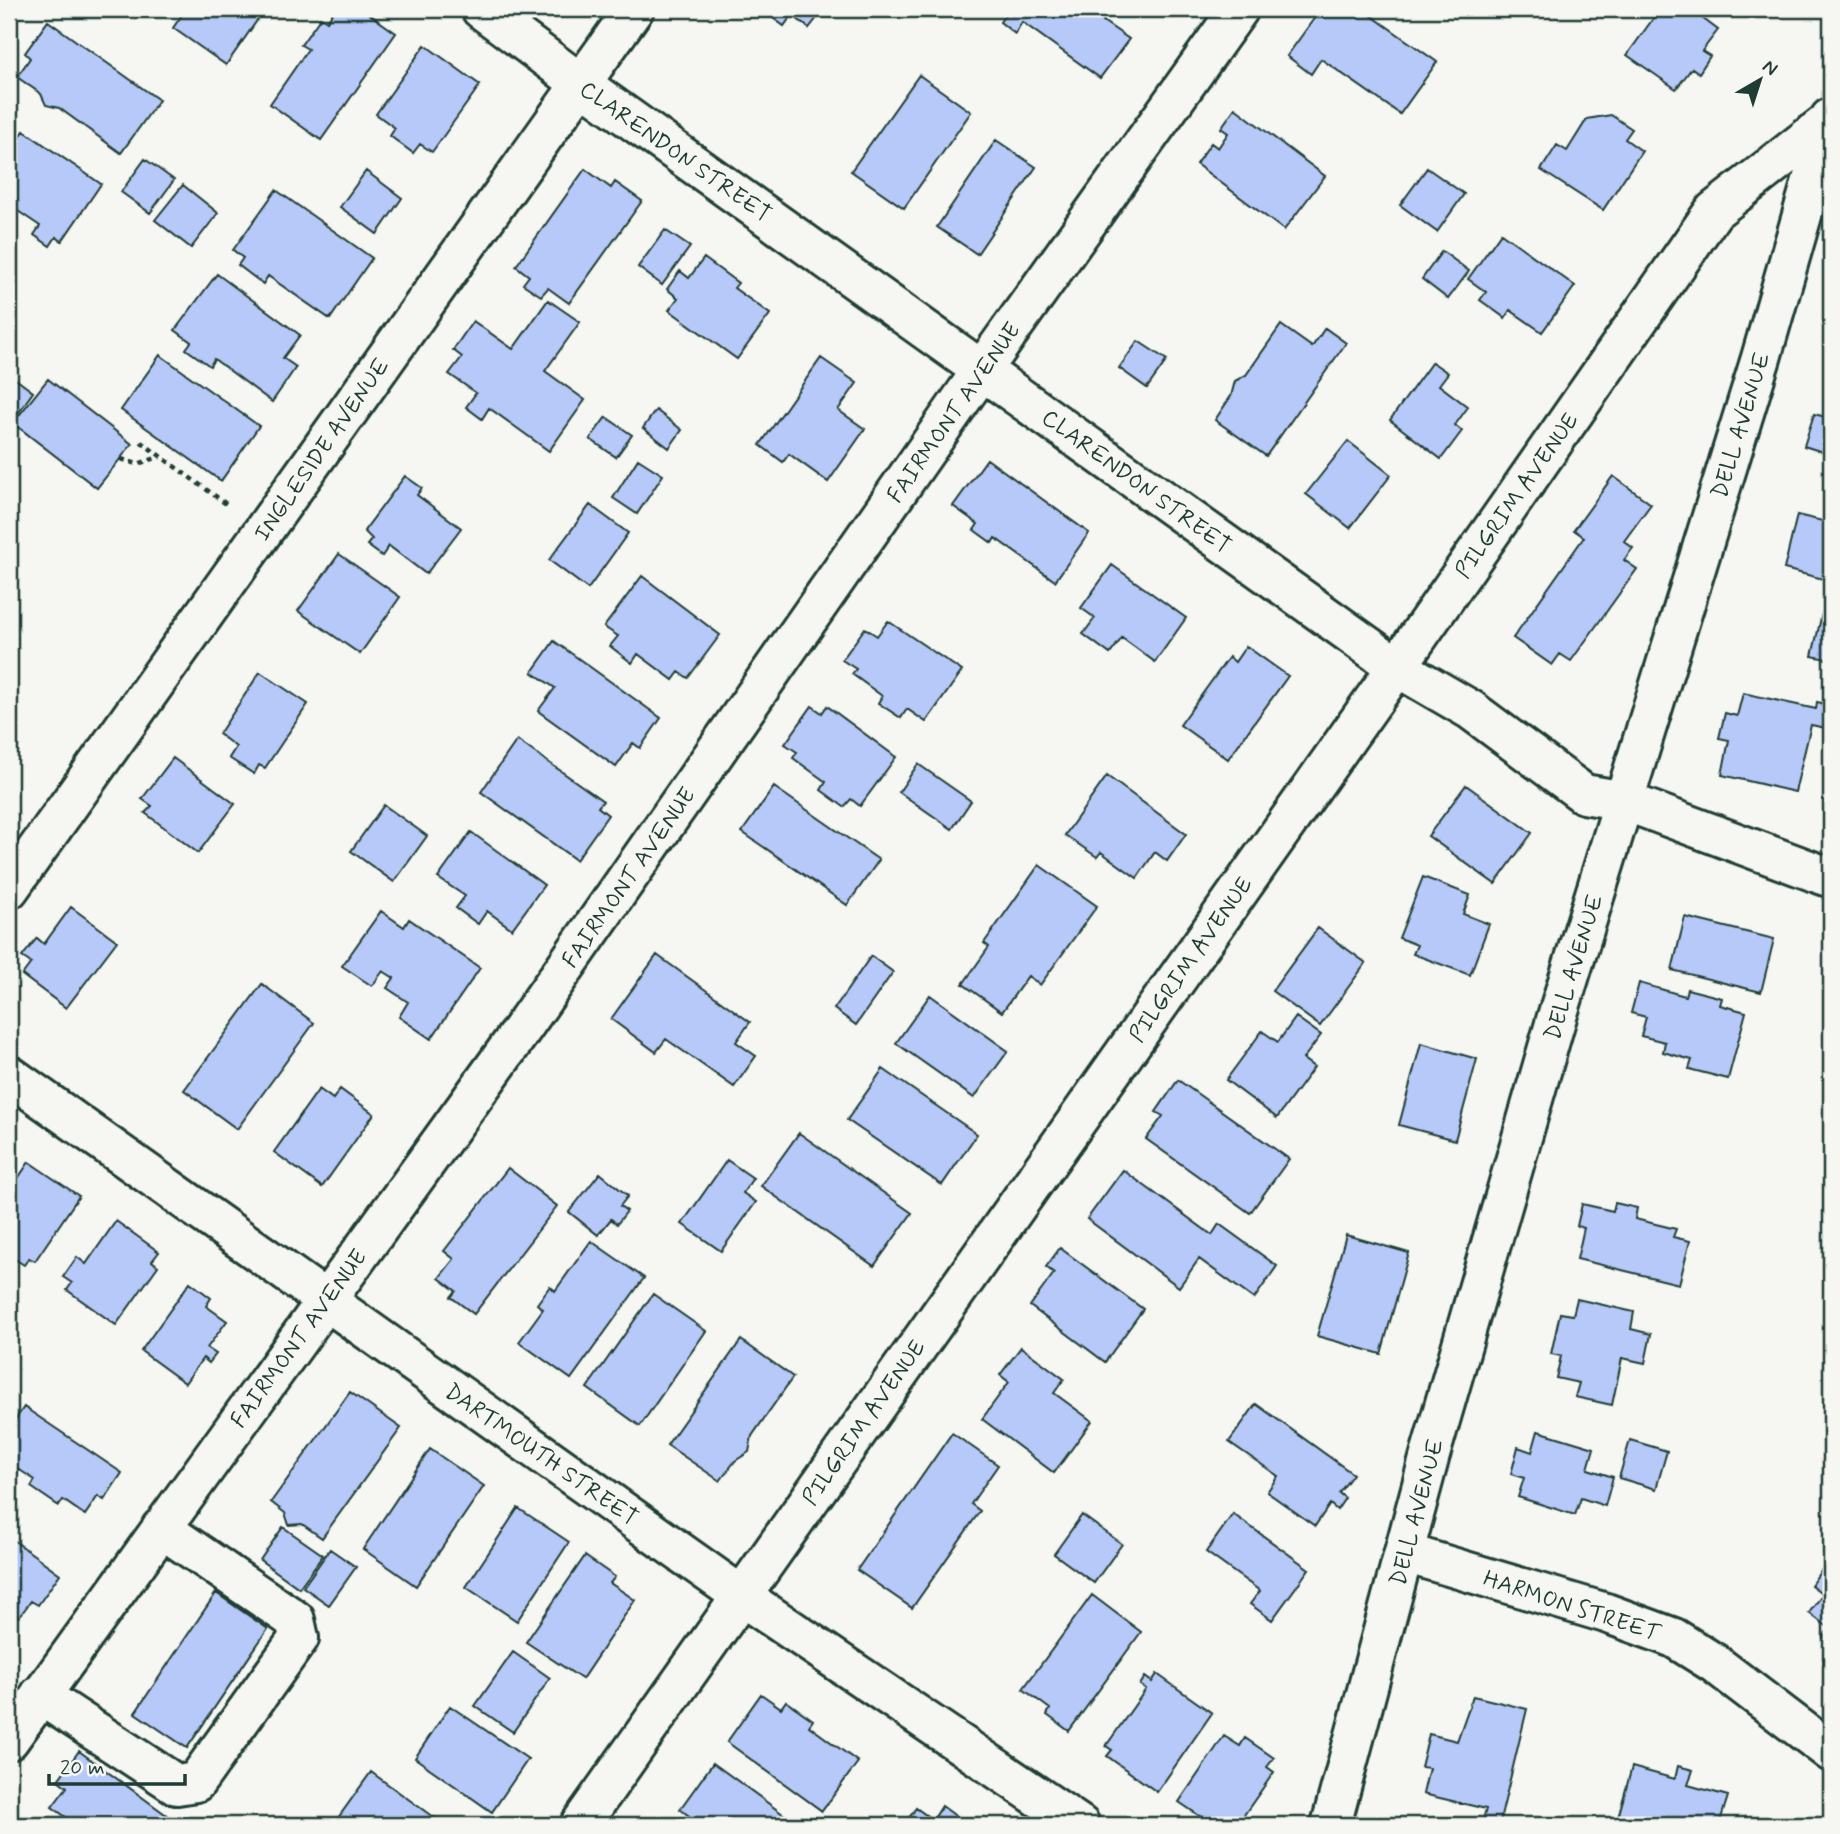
<svg xmlns="http://www.w3.org/2000/svg" width="1840" height="1834" viewBox="0 0 1840 1834" font-family="Mynerve,sans-serif">
<style>
.building{fill:#b7c9f9;stroke:#1f3d34;stroke-width:2}
.lines{fill:none;stroke-linecap:round;stroke-linejoin:round}
.minor-casing{stroke:#1f3d34;stroke-width:44}
.path{stroke:#1f3d34;stroke-width:4.5;stroke-dasharray:5 5;stroke-linecap:butt}
.minor{stroke:#f6f6f2;stroke-width:38}
.labels{text-anchor:middle;stroke-width:5;stroke-linejoin:round;paint-order:stroke}
.street-label{font-size:23px;fill:#1f3d34;stroke:#f6f6f2}
</style>
<rect width="100%" height="100%" fill="#f6f6f2"/>
<filter id="ink" filterUnits="userSpaceOnUse"><feTurbulence type="fractalNoise" baseFrequency=".0143" numOctaves="2"/><feDisplacementMap in="SourceGraphic" scale="14" xChannelSelector="R" yChannelSelector="G"/><feConvolveMatrix kernelMatrix="1 2 1 2 8 2 1 2 1" color-interpolation-filters="sRGB"/></filter>
<g filter="url(#ink)">
<!-- building -->
<path class="building" d="M186,9H265L226,65L173,28Z
M335,9H362L396,33L321,140L270,104L308,49L301,45L321,17L327,21Z
M769,9H824L809,28L792,15L784,26L766,13Z
M1009,9H1105L1110,12L1103,21L1129,39L1100,78L1022,22L1015,34L1000,22Z
M1321,9H1362L1437,62L1400,114L1321,59L1311,74L1287,56Z
M1660,9H1697L1694,12L1718,30L1702,51L1710,56L1699,73L1692,68L1676,89L1627,55Z
M48,21L159,100L121,153L59,108L46,105L41,94L17,77L30,58L25,53Z
M425,45L480,85L432,152L420,144L413,153L390,136L395,128L376,114Z
M919,75L971,112L904,208L851,171Z
M1235,108L1325,176L1284,230L1196,164L1211,143L1218,148L1228,133L1221,128Z
M1611,115L1632,129L1625,139L1642,151L1603,210L1541,170L1557,145L1567,151L1587,119Z
M9,131L19,138L24,131L101,184L62,241L56,237L50,246L34,235L40,226L9,205Z
M996,140L1036,167L977,254L937,227Z
M145,159L174,180L150,213L121,192Z
M1427,168L1464,194L1437,232L1400,205Z
M585,169L611,188L615,182L642,201L569,303L548,288L541,296L523,284L529,276L516,266Z
M366,171L402,198L377,234L340,207Z
M183,185L218,213L191,248L155,220Z
M276,190L372,258L330,319L268,276L263,284L238,265L243,258L233,250Z
M665,230L690,247L662,285L638,267Z
M1501,233L1575,286L1542,332L1510,310L1505,318L1480,300L1486,292L1468,279Z
M1442,251L1469,271L1448,299L1422,279Z
M704,258L738,283L734,288L770,314L737,359L669,310L678,298L667,289L680,271L689,278Z
M217,274L300,335L283,358L296,367L272,402L214,359L210,366L186,349L191,342L175,330Z
M548,300L580,322L545,371L585,400L549,451L489,408L482,419L466,407L476,393L449,374L462,357L453,350L473,321L513,349Z
M1281,325L1312,347L1325,328L1346,343L1266,456L1215,420L1231,396L1235,381L1246,375Z
M1138,341L1167,360L1147,388L1119,368Z
M160,355L259,426L221,481L121,410Z
M821,358L857,383L838,410L865,429L828,482L789,454L783,462L760,445Z
M1432,362L1448,373L1439,385L1468,407L1455,425L1462,431L1441,459L1390,420Z
M9,374L33,392L9,426Z
M48,379L132,444L97,488L13,423Z
M1831,400V447L1828,446L1826,453L1804,446L1814,414L1826,417Z
M656,410L682,430L669,448L643,428Z
M606,417L632,435L616,457L590,439Z
M1348,441L1391,475L1350,528L1306,494Z
M638,459L663,475L637,514L613,498Z
M987,459L1089,533L1055,581L995,538L992,543L974,530L978,524L953,506Z
M405,476L422,488L417,495L461,528L426,574L389,546L382,556L367,545L372,539L364,531Z
M1613,476L1651,504L1624,541L1633,548L1624,560L1637,569L1571,661L1560,654L1552,665L1513,638L1584,537L1574,530Z
M590,505L628,533L588,589L549,560Z
M1797,515L1831,523V581L1784,569Z
M339,554L400,597L360,654L298,611Z
M1112,565L1186,618L1155,662L1122,638L1110,654L1083,634L1095,618L1081,608Z
M642,576L720,635L688,678L679,672L673,680L638,654L632,663L610,646L618,636L604,627Z
M1825,601L1831,603V660L1812,656Z
M888,621L962,671L926,722L907,709L901,718L878,703L882,696L852,674L856,669L842,660L865,628L877,636Z
M554,641L661,718L640,748L633,743L616,767L538,711L555,688L532,672Z
M1246,646L1288,676L1228,759L1180,725L1229,657L1235,662Z
M260,672L308,704L265,768L259,765L254,774L229,758L236,747L219,734Z
M1743,693L1816,709L1817,702L1831,705V729L1811,725L1795,792L1722,775L1729,740L1719,738L1725,713L1737,716Z
M812,706L822,713L827,706L896,757L860,806L851,799L844,807L821,790L826,782L793,758L797,752L785,744Z
M517,740L603,801L598,807L608,815L576,860L481,792Z
M173,758L235,804L198,853L145,813L152,806L142,799Z
M918,764L971,801L952,829L899,792Z
M1107,776L1186,834L1167,861L1155,852L1137,878L1101,852L1097,857L1065,835Z
M1466,785L1532,833L1495,884L1428,836Z
M774,787L879,860L847,905L742,832Z
M384,805L427,836L394,882L351,851Z
M471,832L544,885L512,929L487,911L478,924L456,908L465,896L438,878Z
M1039,865L1097,906L1040,985L1028,976L1002,1012L963,984L989,947L984,943Z
M1423,877L1470,895L1463,914L1489,924L1470,975L1413,954L1417,945L1399,938Z
M71,907L117,941L66,1008L22,975L31,963L22,957L37,938L44,944Z
M381,911L404,927L409,919L480,968L431,1039L399,1017L408,1002L387,988L394,978L383,971L372,986L342,966Z
M1685,917L1774,939L1761,992L1672,970Z
M1318,928L1366,963L1320,1026L1272,991Z
M657,955L750,1022L736,1042L756,1056L734,1087L666,1039L656,1052L611,1019Z
M871,956L893,972L856,1025L834,1009Z
M1639,983L1685,996L1687,989L1722,998L1720,1005L1746,1012L1728,1079L1689,1069L1692,1060L1663,1052L1665,1042L1641,1036L1646,1017L1631,1013Z
M262,984L314,1023L237,1129L184,1090Z
M930,995L1008,1051L974,1098L896,1043Z
M1296,1017L1321,1035L1303,1059L1314,1067L1277,1118L1226,1080L1262,1031L1278,1042Z
M1421,1043L1477,1059L1455,1140L1399,1125Z
M883,1069L977,1134L942,1185L847,1120Z
M1178,1080L1289,1159L1250,1213L1146,1139L1163,1116L1156,1112Z
M319,1089L333,1099L340,1089L374,1114L322,1187L274,1152Z
M799,1133L912,1213L874,1266L761,1186Z
M727,1160L753,1178L743,1193L756,1202L721,1251L682,1224Z
M29,1162L79,1196L35,1261L29,1258L24,1265L9,1255V1192Z
M508,1168L557,1206L474,1314L451,1297L456,1291L439,1278L454,1259L444,1251Z
M1123,1170L1212,1235L1219,1224L1277,1266L1254,1299L1199,1259L1179,1287L1087,1219Z
M600,1173L628,1196L620,1206L627,1211L617,1224L611,1219L598,1235L569,1212Z
M1615,1203L1637,1208L1635,1219L1676,1229L1673,1237L1690,1241L1679,1284L1577,1259L1584,1228L1577,1226L1582,1204L1613,1211Z
M116,1221L159,1252L152,1261L158,1266L116,1325L67,1290L72,1283L63,1277L77,1257L86,1264Z
M1346,1235L1409,1253L1381,1354L1317,1336Z
M591,1241L644,1278L571,1379L519,1342L543,1309L537,1304L550,1286L555,1291Z
M1060,1248L1143,1309L1105,1362L1030,1306L1054,1273L1046,1267Z
M190,1282L211,1298L206,1306L227,1321L207,1348L216,1354L209,1363L203,1358L185,1383L141,1351Z
M653,1294L706,1331L640,1426L587,1388Z
M1577,1299L1634,1312L1631,1329L1651,1334L1645,1363L1622,1358L1612,1405L1575,1397L1579,1383L1556,1378L1561,1356L1551,1354L1560,1313L1573,1315Z
M741,1340L793,1377L752,1436L749,1452L735,1461L720,1481L667,1445Z
M1021,1347L1064,1379L1054,1393L1092,1421L1054,1473L982,1419L1009,1382L1000,1375Z
M350,1392L401,1428L322,1538L302,1524L289,1525L285,1513L271,1502Z
M1256,1404L1353,1474L1339,1493L1345,1498L1337,1510L1330,1504L1315,1526L1267,1492L1278,1476L1229,1442Z
M24,1407L122,1473L104,1500L98,1496L85,1515L63,1500L59,1506L31,1487L35,1480L9,1463V1429Z
M1538,1431L1594,1448L1588,1469L1613,1477L1605,1506L1581,1498L1575,1515L1518,1497L1524,1478L1511,1474L1518,1447L1532,1452Z
M952,1433L998,1465L971,1504L980,1511L912,1608L857,1570Z
M1630,1440L1667,1451L1656,1489L1619,1478Z
M430,1449L484,1486L416,1586L363,1549Z
M518,1508L569,1542L517,1621L466,1587Z
M1233,1514L1309,1569L1272,1620L1250,1604L1260,1591L1206,1552Z
M1082,1515L1122,1544L1094,1583L1054,1554Z
M283,1527L323,1555L299,1588L260,1560Z
M9,1537L60,1574L38,1605L31,1601L19,1617L9,1610Z
M330,1549L356,1567L329,1605L303,1587Z
M585,1556L615,1577L610,1583L635,1600L582,1679L526,1642Z
M1831,1556V1643L1823,1637L1829,1628L1809,1613L1823,1594L1811,1585Z
M216,1593L268,1629L187,1748L135,1713Z
M1092,1595L1141,1632L1069,1731L1047,1715L1050,1709L1023,1689Z
M513,1652L550,1678L513,1732L475,1706Z
M1157,1674L1212,1713L1157,1792L1107,1756L1112,1750L1106,1746L1146,1689L1140,1685L1145,1677L1152,1682Z
M761,1694L781,1708L786,1701L813,1720L809,1726L858,1762L822,1811L727,1742Z
M1473,1696L1527,1709L1499,1825L1482,1823L1486,1809L1423,1794L1429,1768L1421,1767L1429,1734L1457,1741Z
M450,1706L528,1759L492,1812L415,1758Z
M1224,1736L1240,1746L1245,1738L1274,1758L1267,1767L1274,1772L1237,1825H1213L1179,1802Z
M79,1751L176,1822L174,1825H77L52,1807L67,1787L58,1780Z
M713,1763L798,1825H701L680,1809Z
M1678,1766L1693,1770L1688,1785L1728,1796L1719,1825H1616L1632,1767L1675,1779Z
M371,1772L444,1825H333Z
M942,1806L968,1825H904L916,1808L933,1820Z"/>
<g class="lines">
<defs>
<path id="minor" d="M481,9L580,83L1397,667L1471,710L1584,794L1625,801L1831,878
M9,889L634,9
M9,1075L753,1604L1080,1825
M1405,1553L1606,1613L1674,1638L1714,1663L1831,1752
M40,1695L177,1785L196,1782L299,1638L295,1620L161,1528
M9,1740L515,1039L982,370L1239,9
M580,1825L1397,667L1714,211L1829,121
M1331,1825L1430,1455L1556,1020L1761,358L1830,118"/>
</defs>
<!-- minor casing -->
<use href="#minor" class="minor-casing"/>
<!-- path -->
<path class="path" d="M141,442L229,506
M121,459L137,464L160,457"/>
<!-- minor -->
<use href="#minor" class="minor"/>
</g>
</g>
<g class="labels">
<!-- street labels -->
<g class="street-label">
<text transform="translate(676 151) rotate(35)" y="8">CLARENDON STREET</text>
<text transform="translate(953 412) rotate(-55)" y="8">FAIRMONT AVENUE</text>
<text transform="translate(1740 425) rotate(-73)" y="8">DELL AVENUE</text>
<text transform="translate(321 449) rotate(-55)" y="8">INGLESIDE AVENUE</text>
<text transform="translate(1137 481) rotate(36)" y="8">CLARENDON STREET</text>
<text transform="translate(1516 495) rotate(-55)" y="8">PILGRIM AVENUE</text>
<text transform="translate(628 877) rotate(-55)" y="8">FAIRMONT AVENUE</text>
<text transform="translate(1190 959) rotate(-55)" y="8">PILGRIM AVENUE</text>
<text transform="translate(1573 967) rotate(-73)" y="8">DELL AVENUE</text>
<text transform="translate(298 1338) rotate(-54)" y="8">FAIRMONT AVENUE</text>
<text transform="translate(863 1422) rotate(-55)" y="8">PILGRIM AVENUE</text>
<text transform="translate(542 1454) rotate(35)" y="8">DARTMOUTH STREET</text>
<text transform="translate(1416 1512) rotate(-75)" y="8">DELL AVENUE</text>
<text transform="translate(1572 1605) rotate(18)" y="8">HARMON STREET</text>
</g>
</g>
<!-- margin -->
<rect width="1840" height="1834" fill="none" stroke="#f6f6f2" stroke-width="35"/>
<rect x="18" y="18" width="1805" height="1799" fill="none" stroke="#1f3d34" stroke-width="2.5" filter="url(#ink)"/>
<!-- north arrow -->
<g transform="translate(1760 80) rotate(39)" stroke="#f6f6f2" stroke-width="5" paint-order="stroke">
<path d="M0-5L12 26L0 18L-12 26Z" fill="#1f3d34"/>
<text y="-10" font-size="19" font-weight="bold" text-anchor="middle" fill="#1f3d34">N</text>
</g>
<!-- scale -->
<path d="M49 1774v10h136v-10" fill="none" stroke="#1f3d34" stroke-width="3.5"/>
<text x="60" y="1774" font-size="21" fill="#1f3d34" stroke="#f6f6f2" stroke-width="5" paint-order="stroke">20 m</text>
</svg>
